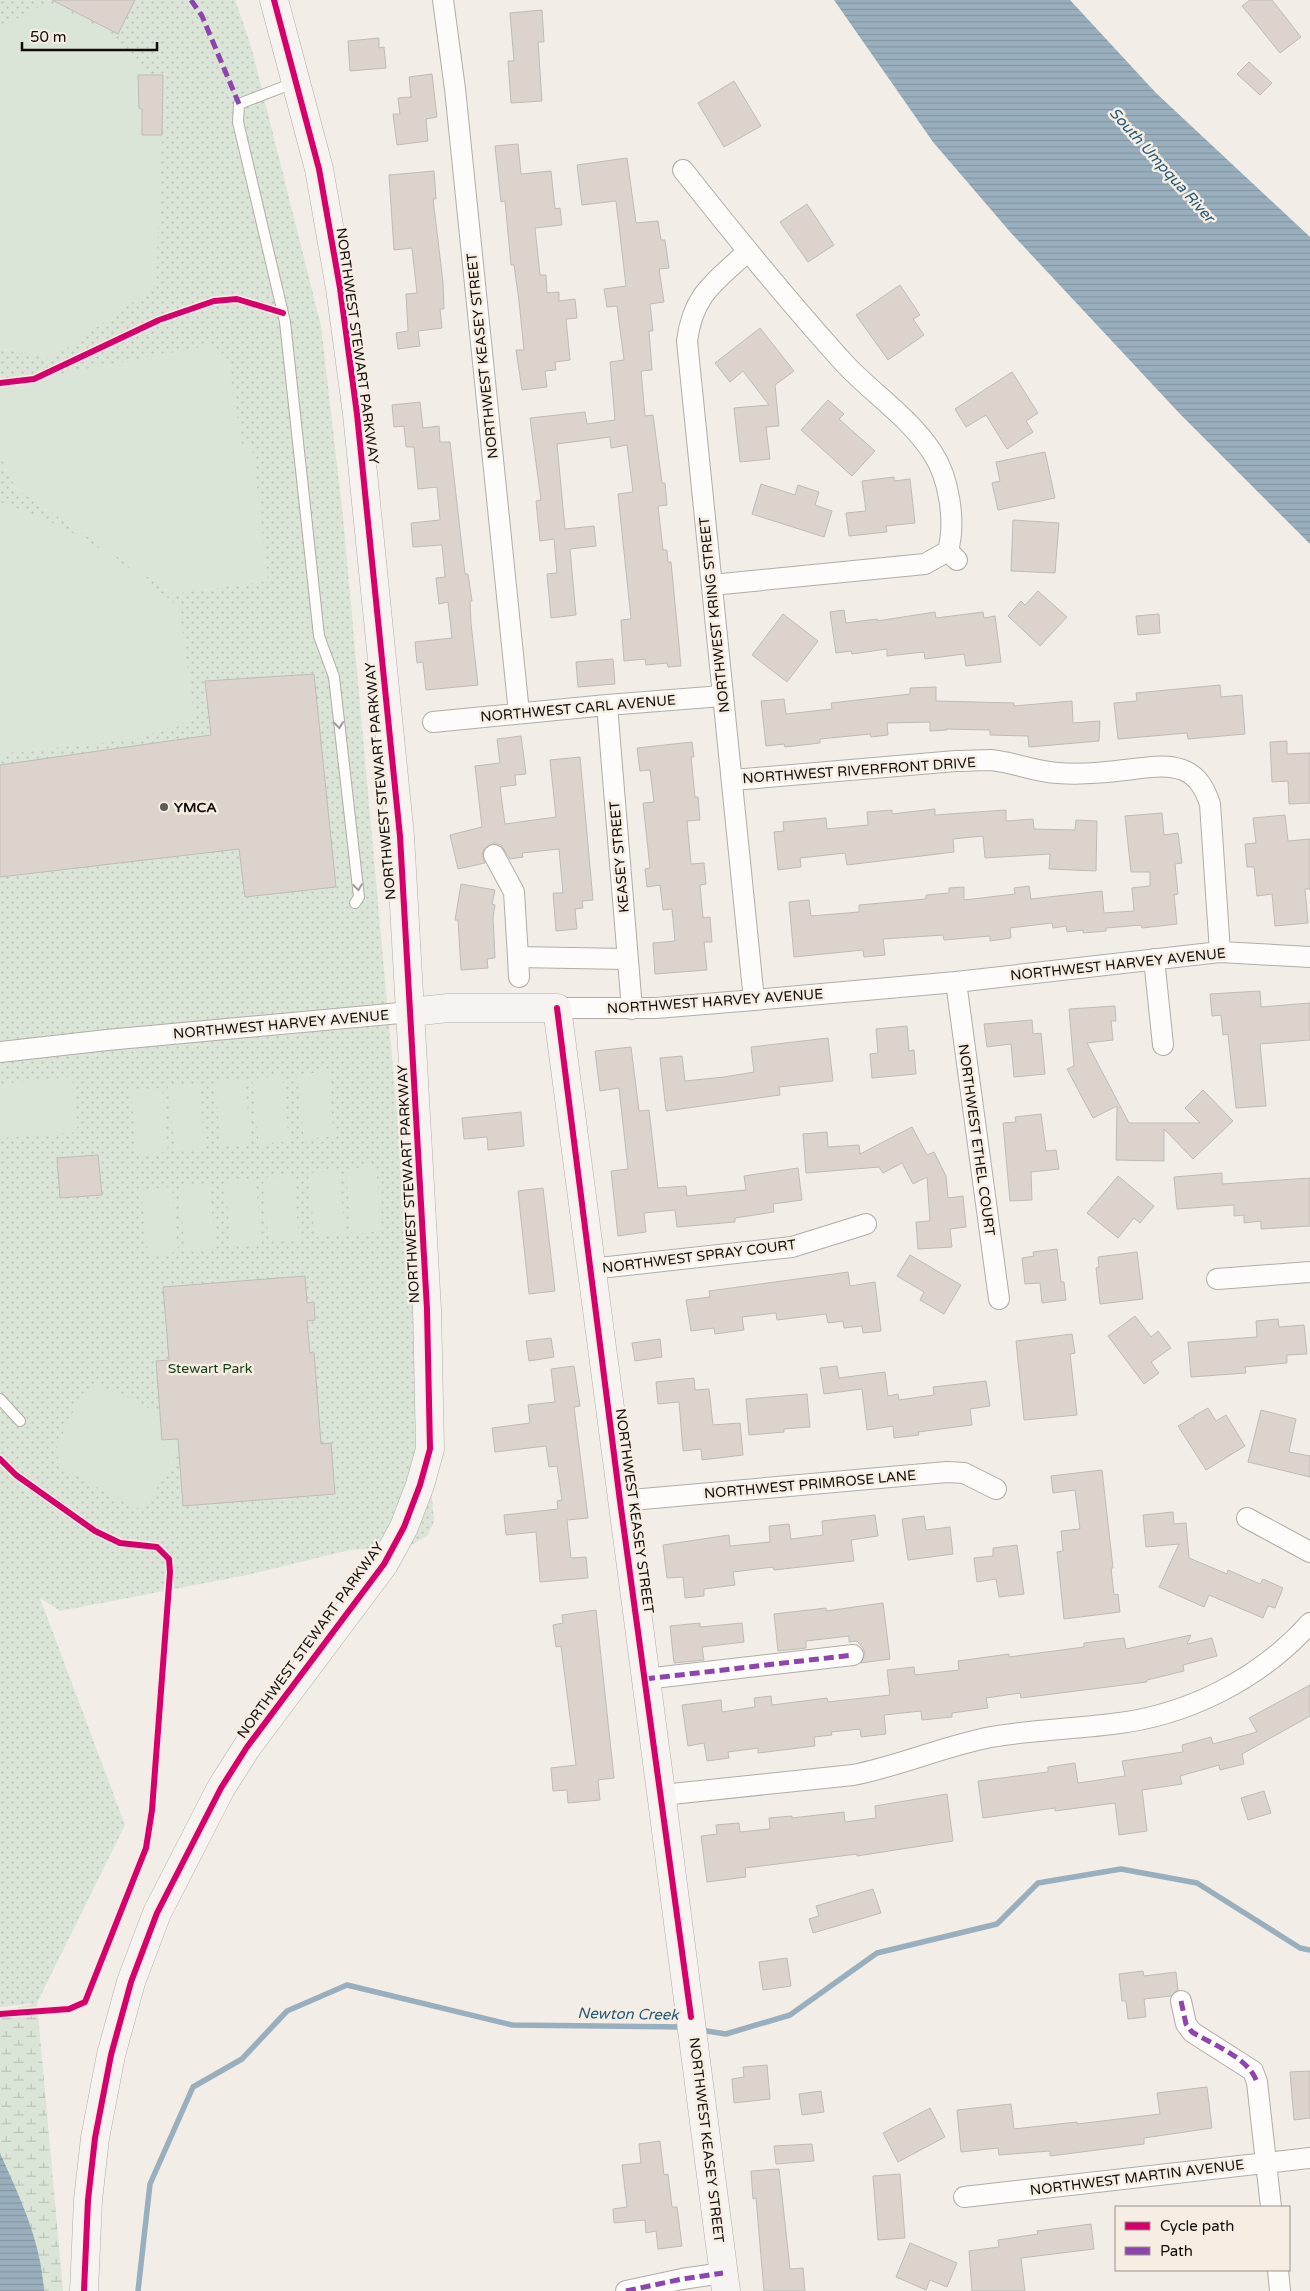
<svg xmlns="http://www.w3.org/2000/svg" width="1310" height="2291" viewBox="0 0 1310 2291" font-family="'Varela Round',sans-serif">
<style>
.grass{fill:url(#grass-dots)}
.wetland{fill:url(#wetland-marsh)}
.pitch{fill:#dbe5d7}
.water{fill:url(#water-rules)}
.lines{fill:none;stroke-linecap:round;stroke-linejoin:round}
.stream{stroke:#9aafbe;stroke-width:5.5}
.building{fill:#dcd4cc;stroke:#bebbb7}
.lane-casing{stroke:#b0ada8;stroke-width:12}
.street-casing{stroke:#b0ada8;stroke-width:22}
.secondary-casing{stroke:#b0ada8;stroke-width:29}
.lane{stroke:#fdfcfb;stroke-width:10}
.street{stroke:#fdfcfb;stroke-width:20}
.secondary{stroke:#f7f3f0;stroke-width:28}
.quiet{stroke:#8e44ad;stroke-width:5;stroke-dasharray:10 5;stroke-linecap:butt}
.cycleway-casing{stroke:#f6ede3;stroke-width:9}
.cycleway{stroke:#d6006c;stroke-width:6}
.oneway{stroke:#9e9c9b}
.poi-dot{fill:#5f5b57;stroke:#f6ede3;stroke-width:2}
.labels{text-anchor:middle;stroke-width:5;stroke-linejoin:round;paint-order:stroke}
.street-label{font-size:14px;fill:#100d0a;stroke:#f6ede3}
.poi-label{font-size:14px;font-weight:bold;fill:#100d0a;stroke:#f6ede3;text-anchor:start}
.park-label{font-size:14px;fill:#123e18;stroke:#f6ede3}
.water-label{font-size:15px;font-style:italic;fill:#22597c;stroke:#f6ede3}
</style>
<defs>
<pattern id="grass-dots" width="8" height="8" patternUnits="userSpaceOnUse" patternTransform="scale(1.25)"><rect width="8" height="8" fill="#dbe5d7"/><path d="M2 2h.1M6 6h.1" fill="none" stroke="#bbc3b7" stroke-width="1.8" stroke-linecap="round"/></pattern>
<pattern id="wetland-marsh" width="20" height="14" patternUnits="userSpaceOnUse" patternTransform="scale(1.25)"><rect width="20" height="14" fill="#dbe5d7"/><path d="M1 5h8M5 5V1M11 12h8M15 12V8" fill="none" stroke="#bbc3b7"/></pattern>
<pattern id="water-rules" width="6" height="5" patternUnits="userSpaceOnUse" patternTransform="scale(1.25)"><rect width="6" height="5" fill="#9aafbe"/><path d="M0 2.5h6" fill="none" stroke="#8495a2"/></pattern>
</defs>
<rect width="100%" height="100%" fill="#f2ede7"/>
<!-- grass -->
<path class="grass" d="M0,0H235L251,46L321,326L343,517L434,1521L428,1535L410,1546L350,1550L247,1575L60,1611L40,1598L125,1825L37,2003L0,2007Z"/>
<!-- wetland -->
<path class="wetland" d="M37,2003L63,2291H0V2012Z"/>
<!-- pitch -->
<path class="pitch" d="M40,6L59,7L109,32L164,86L156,286L51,359L0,348V28Z
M212,345L228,361L242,445L252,444L268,581L173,594L16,489L0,456V381L27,380Z
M0,502C74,527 119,558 179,607L195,719L135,739L0,754Z
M328,1071L334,1136L304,1139L297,1075Z
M282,1076L289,1141L259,1144L252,1079Z
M72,1077L78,1132L0,1138V1084Z
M245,1080L251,1144L221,1147L215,1082Z
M199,1084L205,1148L175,1151L168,1087Z
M162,1088L168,1152L137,1155L131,1091Z
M376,1166L382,1231L352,1234L346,1169Z
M339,1170L345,1234L315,1237L308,1173Z
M293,1175L299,1239L269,1242L263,1178Z
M255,1179L262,1243L231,1246L225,1182Z
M209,1184L216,1248L185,1251L179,1186Z
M172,1187L178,1252L148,1255L141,1190Z
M93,1384L127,1397L152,1410L182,1437L177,1457L145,1507L135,1508L66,1470L55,1453L69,1418Z"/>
<!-- water -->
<path class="water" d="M834,0H1070L1156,93L1310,237V544L1181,415L1011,233L933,142Z
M0,2153C20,2198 41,2241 44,2291H0Z"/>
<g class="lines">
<!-- stream -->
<path class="stream" d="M700,2030L726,2034L790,2015L877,1953L997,1924L1038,1883L1121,1869L1197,1883L1300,1948L1310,1950
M138,2291L150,2184L193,2087L242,2059L287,2011L347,1985L512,2025L684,2027"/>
</g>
<!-- building -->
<path class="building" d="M52,0H135L118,34Z
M1250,0H1272L1301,37L1280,53L1242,6Z
M542,10L544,42H538L542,101L511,103L508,61H514L510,13Z
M379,38V48L384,47L386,68L350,71L348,41Z
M1249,62L1272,83L1260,95L1237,74Z
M432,74L437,117L426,119L428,141L397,145L393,114H400L398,98L411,97L409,77Z
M138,75H163L162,135H142V109L139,108Z
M734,81L761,126L724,147L698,103Z
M518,144L521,174L551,171L555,209L560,208L562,225L535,228L540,275H546L547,293L559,292V301L575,299L577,318L566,319L570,360L555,362L556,370L545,371L547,387L522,390L516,350H524L519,301L514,265H511L505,201L501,202L495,146Z
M627,158L636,223L658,221L661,240H665L669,268L659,269L664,302L650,304L653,331H649L652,370L641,371L645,416L653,415L662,483H665L667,505L658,506L663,550H667L668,562H671L681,666L668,667L667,663L646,665L645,659L624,661L621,620L631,619L618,494L633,492L627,445L611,448L610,437L557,444L565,529L594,526L596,546L570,549L576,615L551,618L547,574L557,573L554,539L540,541L536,501L541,500L530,418L585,412L587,424L615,420L610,362L624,360L617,306L607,307L604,289L626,286L616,201L582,205L577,165Z
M434,171L436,199H433L443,282L444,309H440L442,328L418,331L420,346L398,349L396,333L408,331L406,294L417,293L412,248L394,250L389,175Z
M807,204L834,245L808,262L780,222Z
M900,285L920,315L913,319L924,335L888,360L856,315Z
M760,328L794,371L775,385L779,426L766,427L770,459L740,462L734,408L769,405L743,371L730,382L715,363Z
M1012,372L1038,413L1026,421L1033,432L1007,449L986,415L966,427L955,409Z
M828,400L844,414L839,419L875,451L852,476L801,430Z
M420,402L423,428L439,426L440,442H450L465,574H468L472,601H470L471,623L478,685L426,690L423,662L417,663L415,642L452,638L448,602L439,604L436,578L445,577L442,545L413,547L411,523L440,520L437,487L418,489L414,447H406L404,426L394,427L392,405Z
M1045,452L1055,498L998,510L992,483L1000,481L996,462Z
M894,477V481L910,479L915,523L886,526L887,532L849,536L846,513L866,511L862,481Z
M761,484L795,495L798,485L819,492L815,505L832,511L824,537L752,514Z
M1013,520L1059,523L1055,573L1011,571Z
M1038,591L1067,617L1040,646L1008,616L1021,601L1025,605Z
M844,610L846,623L877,619V621L935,612L936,618L983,612L984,618L995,616L1001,662L966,666L964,654L925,659L924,652L887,656V649L852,654L851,651L836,653L830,612Z
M783,614L818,641L787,682L752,655Z
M1159,614L1160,633L1138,635L1136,616Z
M613,659L615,684L578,687L576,662Z
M314,674L336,887L245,897L239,849L0,877V765L211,735L205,681Z
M1220,685L1221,697L1242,695L1245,734L1188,739L1187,733L1118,739L1114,703L1137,701L1136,693Z
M936,687V701L1014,703V706L1072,701L1073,723L1100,721L1099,741L1029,747L1028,736L990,735V730L947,729V730L930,731V722L887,723L888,735L871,737L870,734L820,739V743L785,747L784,744L766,746L761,701L784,699L786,714L832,709L831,703L910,694V688Z
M521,736L526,774L515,775L516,785L500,787L505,824L556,817L550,760L580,757L593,900L582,901L583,908L575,909L577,929L556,931L553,893H563L559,849L522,853L523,857L510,859L501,845L494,843L484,849L482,855L485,863L458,869L450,835L482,827L475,766L500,763L497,739Z
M1287,741V754L1310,753V803L1289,804L1288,781L1272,782L1270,742Z
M692,742L694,757H691L695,797H698L700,820L687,821L691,864L704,863L706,884L700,885L703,918L710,917L712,942H704L707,970L655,974L653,943L675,941L672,909L663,910L660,885L647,887L645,869L650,868L643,803L654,802L650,770L640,771L637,748Z
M935,809V815L1006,810V821L1033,819L1034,829L1075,830L1076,820L1097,821L1096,871L1049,869L1050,854L985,858L983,836L953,839L954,852L847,865L845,853L800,858L801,867L778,870L774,832L784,831L783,822L826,818L827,829L868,825L867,812L892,810V814Z
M1162,813L1164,835L1178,833L1182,863L1175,864L1178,894L1174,895L1177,924L1142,928L1141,925L1106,928V931L1083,933V930L1067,932L1066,926L1053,928L1052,923L1010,928L1011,938L990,941V936L944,940L943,935L883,939L885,955L864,957L863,950L794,957L789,902L809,900L811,916L859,912V905L926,899V895L949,893V888L964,887V900L1015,894L1014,888L1029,886L1031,899L1102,891L1104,913L1134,911L1132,888L1150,886V872H1131L1125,816Z
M1285,815L1288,841L1310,839V889H1305L1308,923L1275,926L1272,894L1257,896L1254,867H1247L1245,844L1256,843L1253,818Z
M461,884L495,890L492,904L495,905L493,917L495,958L487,959L488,968L461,970L458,920H455Z
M1260,991L1261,1007L1310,1003V1040L1260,1044L1266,1106L1236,1108L1228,1034L1223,1035L1221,1015L1212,1016L1210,994Z
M1115,1006L1116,1021H1111L1113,1040L1087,1043L1129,1123H1200L1185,1108L1203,1090L1233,1121L1193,1159L1164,1129V1161L1116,1160L1117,1106L1093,1118L1067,1069L1074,1066L1069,1009Z
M1032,1020L1033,1034L1041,1033L1045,1074L1014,1077L1011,1044L987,1047L984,1024Z
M907,1026L909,1051L914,1050L916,1074L872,1078L870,1054L878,1053L876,1029Z
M828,1038L833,1081L779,1087L780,1095L666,1111L660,1058L682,1056L685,1081L724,1077L754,1072L751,1047Z
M631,1047L639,1111L649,1110L658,1188L686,1186L687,1196L746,1190L744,1176L798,1168L802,1200L773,1204L774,1212L735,1218V1222L677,1227L675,1210L644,1213L646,1232L618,1236L611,1171L628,1169L619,1088L600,1091L595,1051Z
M521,1112L524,1146L488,1150L487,1137L464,1139L462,1118Z
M1041,1114L1046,1151L1056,1150L1059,1169L1031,1172L1032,1200L1010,1201L1003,1123L1016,1122L1015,1117Z
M912,1127L927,1155L934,1152L946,1176L948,1198L963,1196L966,1227L950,1229L952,1247L918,1249L916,1222L930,1221L927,1177L913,1184L902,1163L883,1173L879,1167L806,1173L803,1134L827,1132L828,1147L859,1145L860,1154Z
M98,1155L102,1195L60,1198L57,1158Z
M1222,1173V1184L1310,1178V1226L1261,1229V1221L1244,1223V1215L1234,1216V1205L1177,1209L1174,1177Z
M1118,1176L1154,1206L1140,1223L1134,1218L1118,1238L1087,1213Z
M543,1188L555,1291L529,1294L518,1191Z
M1057,1249L1061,1282H1064L1066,1300L1042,1303L1040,1283L1025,1284L1022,1258L1034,1256L1033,1252Z
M1137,1252L1143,1299L1100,1304L1096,1268L1099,1267L1098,1257Z
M910,1255L961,1285L944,1314L920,1300L924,1292L897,1276Z
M848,1272L850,1286L875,1282L881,1331L863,1333L862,1326L844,1328L843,1321L828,1323L826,1314L777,1320L776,1313L742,1317L744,1330L715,1334L714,1328L691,1331L686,1300L710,1297L709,1291Z
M305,1276L307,1303L314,1302L315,1320L307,1321L310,1353L314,1352L321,1444L331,1443L335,1494L183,1506L178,1439L162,1440L156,1361L169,1360L163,1287Z
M1135,1316L1151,1337L1158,1331L1171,1348L1151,1362L1159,1373L1144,1384L1108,1336Z
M1278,1319L1279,1327L1304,1325L1307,1354L1287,1355V1363L1245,1367L1246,1373L1191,1377L1188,1342L1257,1337L1256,1321Z
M1072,1334L1075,1353L1070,1354L1077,1415L1024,1420L1016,1341Z
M551,1338L554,1357L529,1361L526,1341Z
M660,1339L662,1357L635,1361L632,1343Z
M574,1366L580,1406L574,1407L588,1518L567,1520L571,1558L586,1557L588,1578L540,1582L536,1532L506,1535L504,1515L558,1509L557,1501L562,1500L557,1466L549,1467L546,1446L495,1452L492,1428L530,1423L528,1405L555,1402L551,1369Z
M837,1366L839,1378L885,1372L888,1396L898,1394L899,1400L934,1395L933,1387L986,1381L990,1406L970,1409L972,1425L918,1432L919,1435L894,1438L893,1426L867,1430L862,1389L824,1394L820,1368Z
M694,1378L695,1390L709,1389L713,1425L740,1423L743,1455L702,1460L701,1449L683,1451L679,1402L658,1404L656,1382Z
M807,1394L810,1427L784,1429V1432L749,1435L746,1399Z
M1208,1408L1216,1421L1226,1415L1245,1446L1206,1470L1178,1426L1193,1417L1194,1419V1416Z
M1261,1410L1296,1419L1289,1452L1310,1456V1477L1248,1462Z
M1102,1470L1113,1568H1111L1114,1595L1118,1594L1120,1612L1064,1619L1057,1552L1063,1551L1061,1531L1080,1529L1075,1490L1053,1493L1051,1476Z
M1173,1512L1174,1524L1186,1523L1189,1558L1227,1574L1228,1570L1260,1584L1263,1579L1283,1588L1275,1608L1268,1606L1263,1618L1209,1595L1204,1607L1159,1587L1179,1544L1146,1547L1143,1515Z
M875,1515L878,1536L851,1540L854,1561L774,1570L773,1567L733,1572L735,1585L704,1589V1596L685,1598L683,1577L667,1578L663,1545L729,1535L730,1546L770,1542L769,1526L789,1524L791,1539L823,1535L822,1521Z
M924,1516L926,1530L950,1527L953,1554L908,1560L902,1519Z
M1017,1545L1024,1594L999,1597L996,1579L977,1582L974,1558L993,1556V1548Z
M883,1603L890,1659L861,1663L865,1654L863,1648L857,1641L849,1642V1636L806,1641V1648L778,1651L774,1614L826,1608V1611Z
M596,1610L614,1778L598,1780L600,1800L568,1803L567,1790L553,1791L551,1768L576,1765L561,1646L556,1647L553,1625L563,1623L562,1615Z
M700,1623V1627L742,1623L744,1642L702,1647L704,1660L674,1663L670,1626Z
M1191,1635L1187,1644L1212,1638L1217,1656L1183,1665L1184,1671L1147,1680V1682L1021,1698L1020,1693L986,1698L988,1708L952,1713V1717L922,1720L921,1711L884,1715L886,1734L861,1737L860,1729L831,1732L832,1735L814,1737L815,1746L758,1753V1748L728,1752L729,1758L707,1761L704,1743L688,1746L682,1705L721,1700L722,1712L755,1707L754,1698L771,1696L772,1705L827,1698L828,1702L890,1695L887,1670L914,1667L915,1675L959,1670L958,1661L1009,1654V1657L1084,1647V1643L1124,1638L1126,1649Z
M1310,1685V1716L1242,1754L1244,1764L1220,1770L1219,1765L1180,1776L1182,1784L1142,1790L1147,1831L1119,1835L1115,1803L1055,1811V1808L983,1818L978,1781L1048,1772V1767L1075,1763L1078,1783L1125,1776L1122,1761L1183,1752L1182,1745L1211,1737L1213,1744L1257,1732L1249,1718Z
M1264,1791L1271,1813L1248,1820L1241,1798Z
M947,1794L953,1841L857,1856V1854L745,1868L746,1877L707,1882L701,1836L717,1834L716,1825L739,1823L740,1832L770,1829L769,1818L792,1816V1818L844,1812L845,1822L876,1818L875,1806Z
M873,1889L881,1913L813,1933L809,1919L819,1916L816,1906Z
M787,1958L791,1986L763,1990L759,1962Z
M1143,1971L1144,1976L1176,1972L1178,1990L1171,1996L1144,1999L1146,2017L1128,2019L1126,2001H1122L1119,1974Z
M767,2065L770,2099L734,2103L732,2079L744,2077L743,2067Z
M1310,2071V2118L1294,2120L1290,2072Z
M1207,2087L1212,2128L1144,2138V2144L1050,2156V2151L999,2155L998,2148L961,2152L957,2110L1011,2104L1014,2129L1077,2122V2124L1160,2114L1157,2093Z
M821,2091L824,2112L802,2115L799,2094Z
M930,2108L945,2137L898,2162L883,2133Z
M660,2141L664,2175L668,2174L672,2207H677L682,2246L658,2249L656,2231L646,2233L645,2220L614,2223L613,2209L627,2207L622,2165L641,2163L639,2144Z
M812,2144L814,2161L776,2164L774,2146Z
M779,2169L790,2269L803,2268L805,2291H764L756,2198L753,2199L751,2171Z
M900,2174L905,2238L878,2240L873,2176Z
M1091,2224L1094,2249L1021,2258L1025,2291H972L969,2251L999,2247L998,2240L1038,2234L1037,2231Z
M910,2243L957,2263L947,2287L930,2280L926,2290L896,2277Z"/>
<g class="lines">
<defs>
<path id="lane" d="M296,82L239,104L238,122L285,322L319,636L334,677L359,897L355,903
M0,1399L20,1421"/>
<path id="street" d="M443,0L455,89L519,713
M683,170C735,236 788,301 844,363C872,393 909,417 932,452C949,477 956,521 948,551
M747,252C715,282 693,294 687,341L754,1000
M712,585L925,564L948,551L957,560
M607,705L632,1009
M433,722L607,705L722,696
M733,780L956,761C968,761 979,760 991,760C1013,762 1035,772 1058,773C1083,775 1109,772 1134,769C1150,767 1167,764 1183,770C1198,776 1205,789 1210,804L1220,952
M494,855L514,892L518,957L627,959
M518,957L519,977
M1154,959L1163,1045
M956,982L999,1299
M557,1008H656L754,1000L956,982L1220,952L1310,957
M0,1052L107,1040L411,1012
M590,1269L792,1247L866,1224
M1217,1279L1310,1272
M620,1501L947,1472L964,1473L996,1489
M1247,1518L1310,1552
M645,1679L853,1655
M662,1795L853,1775C900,1766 944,1746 991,1737C1031,1730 1072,1729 1112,1724C1187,1716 1260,1679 1310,1623
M1181,2001L1186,2024L1192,2032L1253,2071L1257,2082L1271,2207
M964,2197L1310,2158
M1278,2270L1280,2291
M626,2291L682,2279L723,2273"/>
<path id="secondary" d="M411,1012L448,1008H557C612,1436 672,1863 726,2291
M84,2291L88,2200L95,2138L111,2055L131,1982L157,1913L221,1788L247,1747L384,1564L404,1527L420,1485L430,1449L427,1309L400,836L357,414L340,288L319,169L274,0"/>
</defs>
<!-- lane casing -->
<use href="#lane" class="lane-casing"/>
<!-- street casing -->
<use href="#street" class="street-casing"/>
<!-- secondary casing -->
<use href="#secondary" class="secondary-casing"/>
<!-- lane -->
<use href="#lane" class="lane"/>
<!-- street -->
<use href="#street" class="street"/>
<!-- secondary -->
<use href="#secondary" class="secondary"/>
<!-- quiet -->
<path class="quiet" d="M191,0L202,16L239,104
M645,1679L853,1655
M1181,2001L1186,2024L1192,2032C1213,2045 1248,2057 1257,2082
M626,2291L682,2279L723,2273"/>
<defs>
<path id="cycleway" d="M0,383L34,379L159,320L214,301L237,299L283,313
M557,1008L620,1501L691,2017
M0,1459L16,1475L95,1531L120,1543L157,1547L169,1559L170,1572L152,1810L146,1848L85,2002L69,2009L0,2014
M84,2291L88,2200L95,2138L111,2055L131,1982L157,1913L221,1788L247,1747L384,1564L404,1527L420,1485L430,1449L427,1309L400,836L357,414L340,288L319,169L274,0"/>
</defs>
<!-- cycleway casing -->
<use href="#cycleway" class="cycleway-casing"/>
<!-- cycleway -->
<use href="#cycleway" class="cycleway"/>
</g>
<!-- one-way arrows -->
<defs><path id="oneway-chevron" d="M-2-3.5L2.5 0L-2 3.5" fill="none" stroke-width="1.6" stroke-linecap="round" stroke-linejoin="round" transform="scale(1.25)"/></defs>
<g class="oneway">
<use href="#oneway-chevron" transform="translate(339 725) rotate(84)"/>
<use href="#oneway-chevron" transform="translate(358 887) rotate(84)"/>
</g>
<!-- markers -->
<circle class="poi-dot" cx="164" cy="807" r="5"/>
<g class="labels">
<!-- street labels -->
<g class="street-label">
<text transform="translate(358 346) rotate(82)" y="5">NORTHWEST STEWART PARKWAY</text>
<text transform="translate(482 356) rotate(-96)" y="5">NORTHWEST KEASEY STREET</text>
<text transform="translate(714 615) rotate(-96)" y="5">NORTHWEST KRING STREET</text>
<text transform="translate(578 708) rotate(-5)" y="5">NORTHWEST CARL AVENUE</text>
<text transform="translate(859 770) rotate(-4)" y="5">NORTHWEST RIVERFRONT DRIVE</text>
<text transform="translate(380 781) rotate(-95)" y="5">NORTHWEST STEWART PARKWAY</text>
<text transform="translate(619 857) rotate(-95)" y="5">KEASEY STREET</text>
<text transform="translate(1118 964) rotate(-6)" y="5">NORTHWEST HARVEY AVENUE</text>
<text transform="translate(715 1001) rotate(-4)" y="5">NORTHWEST HARVEY AVENUE</text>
<text transform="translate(281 1024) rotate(-5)" y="5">NORTHWEST HARVEY AVENUE</text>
<text transform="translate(977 1140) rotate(82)" y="5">NORTHWEST ETHEL COURT</text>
<text transform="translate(408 1184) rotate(-93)" y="5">NORTHWEST STEWART PARKWAY</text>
<text transform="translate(699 1256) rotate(-7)" y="5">NORTHWEST SPRAY COURT</text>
<text transform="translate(810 1484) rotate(-5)" y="5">NORTHWEST PRIMROSE LANE</text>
<text transform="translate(635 1511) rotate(82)" y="5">NORTHWEST KEASEY STREET</text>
<text transform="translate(310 1640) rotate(-54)" y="5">NORTHWEST STEWART PARKWAY</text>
<text transform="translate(707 2140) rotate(83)" y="5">NORTHWEST KEASEY STREET</text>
<text transform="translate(1137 2177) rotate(-7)" y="5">NORTHWEST MARTIN AVENUE</text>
</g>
<!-- poi labels -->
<g class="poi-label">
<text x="174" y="812">YMCA</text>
</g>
<!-- park labels -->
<g class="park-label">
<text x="210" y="1373">Stewart Park</text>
</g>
<!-- water labels -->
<g class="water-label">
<text transform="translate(1162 165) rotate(48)" y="5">South Umpqua River</text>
<text transform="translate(628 2014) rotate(1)" y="5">Newton Creek</text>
</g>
</g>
<!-- legend -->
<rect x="1115" y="2206" width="175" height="65" fill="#f6ede3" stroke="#9a938c"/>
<rect x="1125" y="2222" width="25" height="8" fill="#d6006c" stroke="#9a938c"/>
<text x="1160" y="2231" font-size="15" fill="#100d0a">Cycle path</text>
<rect x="1125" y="2247" width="25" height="8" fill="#8e44ad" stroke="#9a938c"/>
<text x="1160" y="2256" font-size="15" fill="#100d0a">Path</text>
<!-- scale -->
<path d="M22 42v8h135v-8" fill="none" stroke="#100d0a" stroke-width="2.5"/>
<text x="30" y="42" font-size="15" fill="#100d0a" stroke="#f6ede3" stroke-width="4" paint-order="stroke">50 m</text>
</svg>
